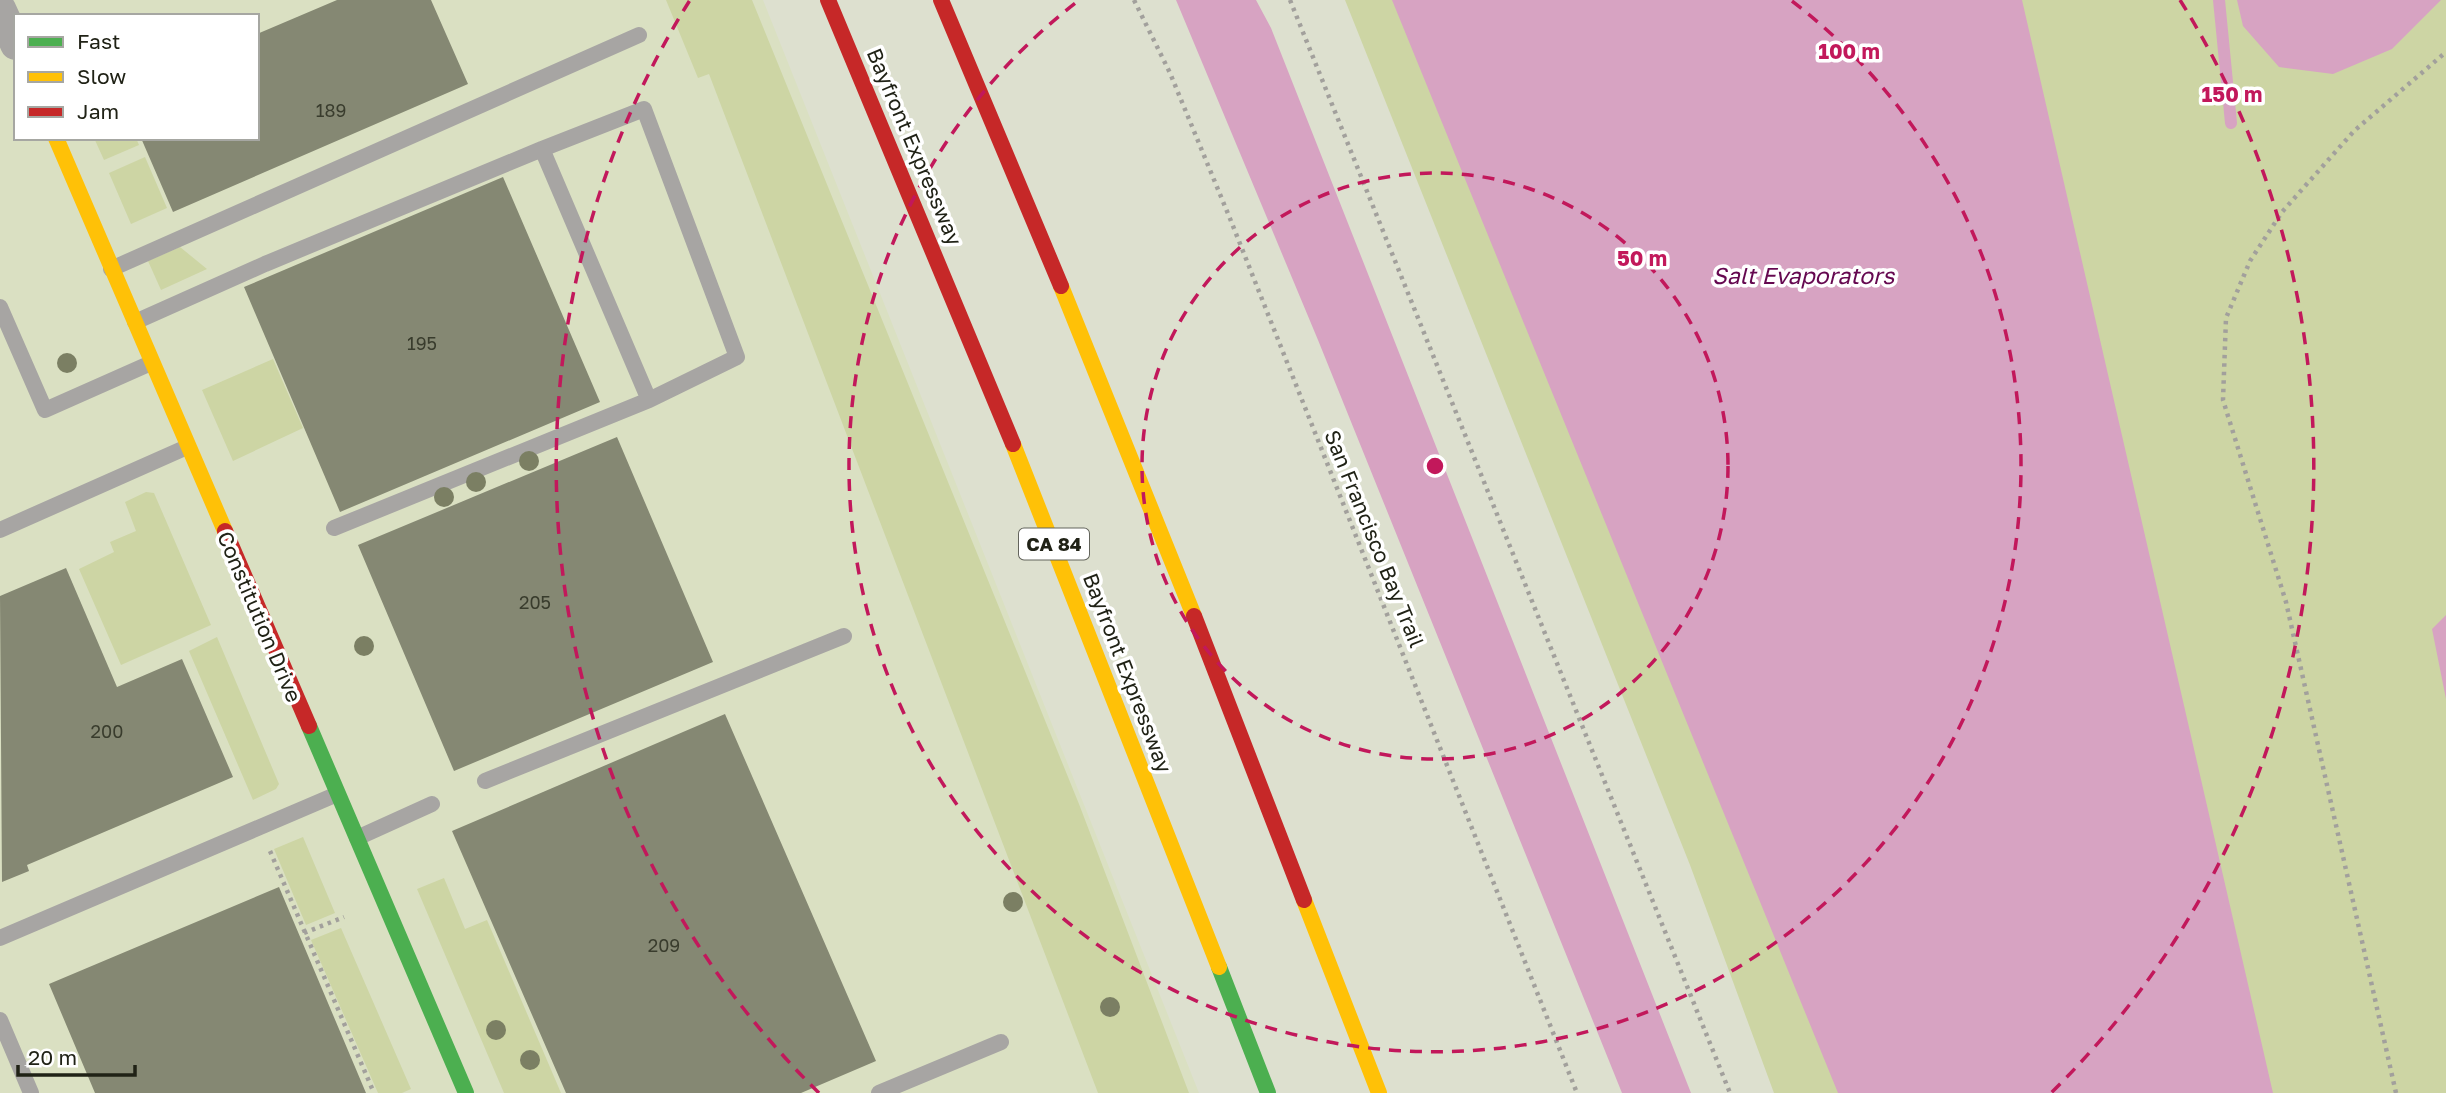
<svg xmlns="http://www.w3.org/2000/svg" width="2446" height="1093" viewBox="0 0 2446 1093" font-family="'Golos Text',sans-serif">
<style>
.built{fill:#dae0c2;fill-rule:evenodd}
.green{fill:#cdd5a4}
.water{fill:#d7a3c2}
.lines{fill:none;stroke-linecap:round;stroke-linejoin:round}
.stream{stroke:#d7a3c2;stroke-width:12}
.building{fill:#858873}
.path{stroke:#a2a09c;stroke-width:4.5;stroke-dasharray:3.5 5;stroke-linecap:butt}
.lane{stroke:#a7a5a3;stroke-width:16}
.street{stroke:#a7a5a3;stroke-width:32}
.fast{stroke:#4caf50;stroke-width:16}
.slow{stroke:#ffc107;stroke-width:16}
.jam{stroke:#c62828;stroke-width:16}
.tree{fill:#7b7f63}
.ring{fill:none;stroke:#c2185b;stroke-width:3.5;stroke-dasharray:12 9}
.labels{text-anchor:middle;stroke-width:7;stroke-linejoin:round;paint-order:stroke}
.number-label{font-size:18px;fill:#393c2d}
.shield{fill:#fff;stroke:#63645c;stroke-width:2}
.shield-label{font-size:19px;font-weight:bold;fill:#202216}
.street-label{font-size:21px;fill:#202216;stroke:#fff}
.water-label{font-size:23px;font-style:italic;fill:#650850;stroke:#fff}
.centre{fill:#c2185b;stroke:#fff;stroke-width:3.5}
.ring-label{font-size:21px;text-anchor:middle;font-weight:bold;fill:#c2185b;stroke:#fff;stroke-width:7;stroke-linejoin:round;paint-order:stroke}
</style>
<rect width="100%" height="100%" fill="#dde0cf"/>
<!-- built -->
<path class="built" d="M0,0H763L1199,1093H0ZM16,16H257V138H16Z"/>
<!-- green -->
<path class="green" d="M666,0H752L1079,804L1189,1093H1098L709,74L698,78Z
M1345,0H2446V1093H1774L1690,865Z
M94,138H136L139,145L104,160Z
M145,157L167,208L131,224L109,173Z
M180,247L207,269L161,290L148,261Z
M273,359L303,428L233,461L202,390Z
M146,492L154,493L211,625L121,665L79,569L114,552L110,542L136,531L125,502Z
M217,637L279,784L276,789L253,800L189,651Z
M303,837L335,913L306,925L274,849Z
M444,878L465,929L487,920L561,1093H504L417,889Z
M341,928L411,1089L402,1093H378L311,940Z"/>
<!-- water -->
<path class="water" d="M1176,0H1256L1271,28L1691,1093H1622L1318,340Z
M1392,0H2022L2273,1093H1838Z
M2237,0H2441L2392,49L2333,74L2279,67L2243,26Z
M2446,615V699L2432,629Z"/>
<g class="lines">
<!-- stream -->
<path class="stream" d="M2219,0L2231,123"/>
</g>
<!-- building -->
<path class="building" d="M337,0H431L468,84L173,212L141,138H257V34Z
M503,177L600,402L340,512L244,287Z
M617,437L713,662L454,771L358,545Z
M66,568L117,687L182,659L233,777L27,865L29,871L2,882L0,596Z
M725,714L876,1061L801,1093H566L452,831Z
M279,887L366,1093H95L49,984Z"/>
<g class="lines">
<!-- path -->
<path class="path" d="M1134,0L1170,73L1231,221L1577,1093
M1290,0L1730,1093
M270,851L374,1093
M304,933L344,917
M2396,1093L2286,602L2223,400L2226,318L2250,261L2282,212L2354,131L2446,52"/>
<!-- lane -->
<path class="lane" d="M542,149L644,109L737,357L649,400
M111,269L639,35
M0,307L45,410L151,363
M135,322L265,264L542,149L649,400L334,528
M0,530L187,447
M485,781L844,636
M357,838L432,804
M0,938L335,795
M0,1020L31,1093
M879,1093L1001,1042"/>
<!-- street -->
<path class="street" d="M0,9L16,44"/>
<!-- fast -->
<path class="fast" d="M309,726L466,1093
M1219,967L1268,1093"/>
<!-- slow -->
<path class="slow" d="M56,138L225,531
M1061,286L1194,616
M1013,444L1219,967
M1304,900L1379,1093"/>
<!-- jam -->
<path class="jam" d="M828,0L1013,444
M941,0L1061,286
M225,531L309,726
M1194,616L1304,900"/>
</g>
<!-- trees -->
<g class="tree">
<circle cx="67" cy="363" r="10"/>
<circle cx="529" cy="461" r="10"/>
<circle cx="476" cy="482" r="10"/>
<circle cx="444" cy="497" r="10"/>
<circle cx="364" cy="646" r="10"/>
<circle cx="1013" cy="902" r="10"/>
<circle cx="1110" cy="1007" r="10"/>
<circle cx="496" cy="1030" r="10"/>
<circle cx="530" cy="1060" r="10"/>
</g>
<!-- distance rings -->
<g class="ring">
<circle cx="1435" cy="466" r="293"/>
<path d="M1792 1A586 586 0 1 1 1078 1"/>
<path d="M819 1093A879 879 0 0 1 690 0M2180 0A879 879 0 0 1 2051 1093"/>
</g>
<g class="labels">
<!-- number labels -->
<g class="number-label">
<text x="331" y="117">189</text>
<text x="422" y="350">195</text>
<text x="535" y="609">205</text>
<text x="107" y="738">200</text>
<text x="664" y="952">209</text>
</g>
<!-- shield labels -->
<rect class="shield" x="1019" y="528.5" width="70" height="31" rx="5"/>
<g class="shield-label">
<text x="1054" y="551">CA 84</text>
</g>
<!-- street labels -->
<g class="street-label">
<text transform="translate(914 147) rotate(67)" y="7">Bayfront Expressway</text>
<text transform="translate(1374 539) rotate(68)" y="7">San Francisco Bay Trail</text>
<text transform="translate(259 617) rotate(67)" y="7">Constitution Drive</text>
<text transform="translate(1127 673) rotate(69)" y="7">Bayfront Expressway</text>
</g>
<!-- water labels -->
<g class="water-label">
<text x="1803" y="284">Salt Evaporators</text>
</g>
</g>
<circle cx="1435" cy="466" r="10" class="centre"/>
<g class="ring-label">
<text x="1849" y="59">100 m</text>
<text x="2232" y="102">150 m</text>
<text x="1642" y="266">50 m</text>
</g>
<!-- legend -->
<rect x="14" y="14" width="245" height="126" fill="#ffffff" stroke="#a6a7a2" stroke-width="2"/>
<rect x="28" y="37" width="35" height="10" fill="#4caf50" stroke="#a6a7a2" stroke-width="2"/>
<text x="77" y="49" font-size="21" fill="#202216">Fast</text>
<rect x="28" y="72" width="35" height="10" fill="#ffc107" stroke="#a6a7a2" stroke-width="2"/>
<text x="77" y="84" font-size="21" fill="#202216">Slow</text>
<rect x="28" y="107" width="35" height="10" fill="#c62828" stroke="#a6a7a2" stroke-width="2"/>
<text x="77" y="119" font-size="21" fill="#202216">Jam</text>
<!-- scale -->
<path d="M18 1065v10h117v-10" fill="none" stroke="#202216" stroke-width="3.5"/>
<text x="28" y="1065" font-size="21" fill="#202216" stroke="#ffffff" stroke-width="5" paint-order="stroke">20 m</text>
</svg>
